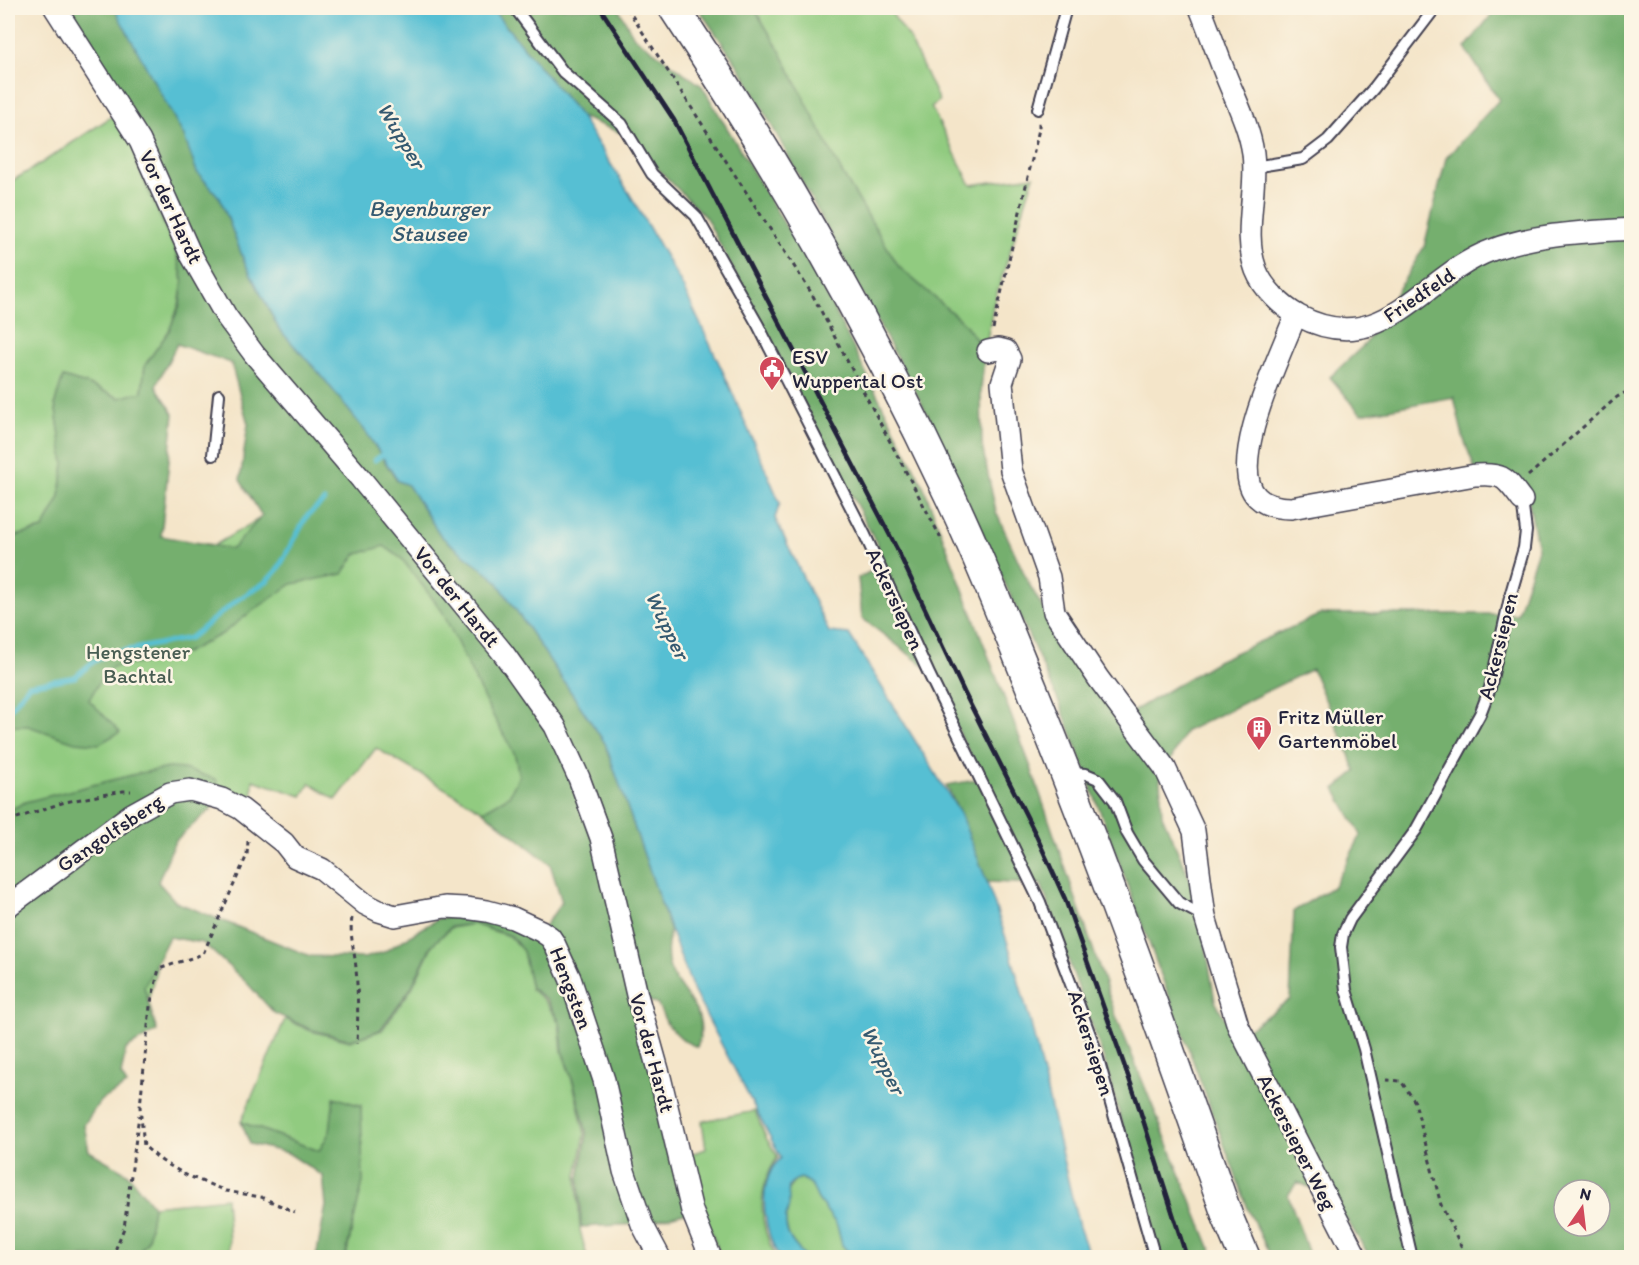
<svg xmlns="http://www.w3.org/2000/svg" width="1639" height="1265" viewBox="0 0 1639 1265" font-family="Itim,sans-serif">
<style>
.green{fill:#91cb80;stroke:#5a765e;stroke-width:1.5}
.forest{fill:#74af6e;stroke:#4b6854;stroke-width:1.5;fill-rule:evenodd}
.water{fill:#56bfd3;stroke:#3c7087;stroke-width:1.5}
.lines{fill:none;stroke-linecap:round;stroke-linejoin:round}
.stream{stroke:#56bfd3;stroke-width:5}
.service-casing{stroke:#423f50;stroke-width:14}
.minor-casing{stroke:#423f50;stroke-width:24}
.secondary-casing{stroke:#423f50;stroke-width:33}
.path{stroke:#423f50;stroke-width:3;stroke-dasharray:4.5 4.5;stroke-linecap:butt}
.service{stroke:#fff;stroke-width:10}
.minor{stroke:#fff;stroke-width:21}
.secondary{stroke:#fff;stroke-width:30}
.rail{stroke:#22223b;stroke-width:4.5}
.labels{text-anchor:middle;stroke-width:5;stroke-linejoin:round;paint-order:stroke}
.street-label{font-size:21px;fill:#22223b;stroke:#fcf5e5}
.poi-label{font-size:21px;fill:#22223b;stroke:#fcf5e5;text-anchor:start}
.park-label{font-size:21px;fill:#495d53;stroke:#fcf5e5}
.water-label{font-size:22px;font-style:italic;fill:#345970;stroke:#fcf5e5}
</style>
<rect width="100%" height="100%" fill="#fcf5e5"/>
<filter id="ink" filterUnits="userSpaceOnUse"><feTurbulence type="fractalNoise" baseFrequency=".0167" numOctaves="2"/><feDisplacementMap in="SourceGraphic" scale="12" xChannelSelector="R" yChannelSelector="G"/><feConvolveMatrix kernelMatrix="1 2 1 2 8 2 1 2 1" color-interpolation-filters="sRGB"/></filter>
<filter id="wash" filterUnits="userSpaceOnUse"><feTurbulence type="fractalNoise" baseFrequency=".008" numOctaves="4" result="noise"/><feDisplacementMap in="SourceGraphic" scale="24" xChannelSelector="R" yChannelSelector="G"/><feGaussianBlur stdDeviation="1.35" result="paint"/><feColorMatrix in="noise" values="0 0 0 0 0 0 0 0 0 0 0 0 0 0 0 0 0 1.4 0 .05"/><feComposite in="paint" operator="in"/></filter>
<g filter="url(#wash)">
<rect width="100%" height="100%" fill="#f4e5c9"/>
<!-- green -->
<path class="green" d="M754,8H888L909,38L939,101L931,107L971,185L1034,176L993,306L985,352L965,324L899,267L842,173L780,51Z
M120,111L140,141L135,160L176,252L183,280L179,305L169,331L145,365L142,392L120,398L89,385L63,377L55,403L64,463L60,497L43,529L8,538V183L34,168Z
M331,476L384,546L402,559L421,583L432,592L459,636L457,641L486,703L515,755L519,776L509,796L483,811L376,748L336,800L310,783L302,796L253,780L252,809L180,785L149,886L142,957L157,966L148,1001L8,1066V560L64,523L215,545Z
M473,924L509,936L523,951L531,989L544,1000L559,1022L562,1051L573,1083L585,1134L577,1176L580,1230L587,1257H346L362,1181L361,1105L334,1099L331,1132L319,1151L241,1122L285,1019L311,1031L350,1041L382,1030L412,988L433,944L451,928Z
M755,1111L766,1138L778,1157C756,1187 759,1226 776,1257H721L701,1206L687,1155L706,1149L702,1121Z
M802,1178L811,1184L818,1199L837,1225L842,1245L853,1257H806C794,1245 784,1234 786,1214C788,1206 789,1202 787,1194L794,1180Z
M226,1198L230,1257L135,1258L148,1240L153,1206Z"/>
<!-- forest -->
<path class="forest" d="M55,8H114L184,136L197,172L220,198L245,263L279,329L321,375L366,432L397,481L408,485L441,536L496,580L605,743L670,929C668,943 665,957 671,971C683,1000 711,1011 697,1047L684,1041L667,1024L658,1005L638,995L692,1211L642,1224L581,1227L579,1178L587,1134L574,1084L563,1052L560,1022L546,999L531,988L523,951L511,936L474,924L451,927L431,946L411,988L380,1030L351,1040L312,1030L274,1013L247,983L203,943L169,937L144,987L157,1031L126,1049L121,1075L127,1085L100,1101L84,1125L89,1151L127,1173L153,1206L148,1240L135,1257H8V811L25,802L140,773L169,768L184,769L216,779L222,799L175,841L158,882L176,902L310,956L364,958L384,952L439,918L474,916L541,931L562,902L550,864L483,811L509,796L519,776L515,755L486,703L442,611L402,559L384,546L355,555L343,574L292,584L251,612L222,634L185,653L151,662L112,667L102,677L89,700L120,732L99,744L75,742L28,726H8V538L43,529L60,497L64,463L55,403L63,377L89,385L119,398L142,392L145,365L169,331L180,305L183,280L176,252L135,160L140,141ZM177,344L231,363L248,424L240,480L262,516L232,549L161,536L174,414L156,386Z
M491,8H618L634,37L702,86L825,292L923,485L1030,765L1116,1016L1214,1257H1159L1105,1062L1041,884L987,882L960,813L946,785L982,779L928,669L862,618L858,578L875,569L878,546L706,218L624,134L581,117Z
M698,8H754L780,51L842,173L899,267L965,324L985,352L981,389L982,446L996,512L1029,584L1051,622L1132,712L1217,661L1321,614H1517L1538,549L1527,493L1475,469L1463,437L1454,397L1361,414L1330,377L1366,343L1424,247L1446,158L1499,100L1465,48L1497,8H1631V1257H1370L1347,1220L1319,1191L1297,1182L1288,1195L1310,1257H1271L1250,1214L1062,709L930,419L745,76ZM1312,669L1356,771L1335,789L1361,835L1334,886L1294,911L1290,999L1236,1038L1215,1001L1198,898L1162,815L1160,780L1186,731ZM1564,1190H1600V1226H1564Z
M334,1097L361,1106L363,1182L345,1257H316L326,1206L323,1176L288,1153L250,1144L241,1122L319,1151L330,1131Z"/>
<!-- water -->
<path class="water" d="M114,8H491L581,117L629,193L681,283L726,378L780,503L775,518L829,632L849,634L960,813L987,882L1008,944L1031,1024L1079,1227L1090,1257H853L842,1245L837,1225L818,1199L811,1184L801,1178C784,1183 789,1190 789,1203C789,1208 787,1213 786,1217C784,1236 795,1246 806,1257H779C765,1233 758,1195 772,1169C774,1165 778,1161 781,1158L694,992L670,929L605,743L496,580L441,536L408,485L398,481L366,432L321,375L279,329L245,263L220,198L197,172L184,136Z"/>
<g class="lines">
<!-- stream -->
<path class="stream" d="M375,460L386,452
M8,712L29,685L75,677L93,662L107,654L190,638L236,601L267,581L278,569L307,516L324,501"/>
</g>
</g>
<g filter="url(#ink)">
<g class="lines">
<defs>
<path id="service" d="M515,8L563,72L622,124L652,174L696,216L758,325L865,535L929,674L1040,902L1095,1048L1155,1258
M1038,109L1066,8
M1254,167L1303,159L1328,140L1374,88L1435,8
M213,455L219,395
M1069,773L1086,774L1098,779L1115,801L1127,833L1143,860L1179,903L1205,917
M1412,1258L1364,1049L1346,990L1341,947L1343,934L1350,919L1416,830L1480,714L1490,688L1511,593L1524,548L1526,531L1522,500"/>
<path id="minor" d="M55,8L140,141L190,253L226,316L254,354L361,479L504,654L555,726L579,778L601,838L637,995L660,1077L692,1211L711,1258
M1200,8C1209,30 1217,53 1226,76C1236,101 1249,126 1253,153C1258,192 1242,232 1256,270C1263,288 1282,307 1299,316C1384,361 1423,275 1492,250C1537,233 1585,232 1632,229
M1296,314C1282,352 1225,465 1257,497C1266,506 1279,508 1291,508L1475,475C1505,473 1505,478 1522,500
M988,351L998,349L1006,351L1010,359L1002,383L1011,470L1049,577L1054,612L1098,678L1165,768L1194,831L1205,917L1238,1026L1357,1258
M8,906L132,814L170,793L190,790L222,799L241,809L284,843L295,857L322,869L365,904L379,911L395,916L445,907L465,908L487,911L513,918L541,931L550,937L554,943L570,978L604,1080L624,1171L642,1224L660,1258"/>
<path id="secondary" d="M674,8C778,164 871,328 951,498C981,561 1006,625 1032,689C1103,863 1166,1040 1228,1218L1245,1258"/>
</defs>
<!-- service casing -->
<use href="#service" class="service-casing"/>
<!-- minor casing -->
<use href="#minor" class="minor-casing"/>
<!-- secondary casing -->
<use href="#secondary" class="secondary-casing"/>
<!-- path -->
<path class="path" d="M627,8L812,294L942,540
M993,329L1039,129V122
M1528,476L1617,397L1632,389
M8,821L65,802L123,791H131
M248,841L247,855L203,954L159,969L150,1006L140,1107L144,1146L162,1161L186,1175L226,1191L261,1197L295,1212
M352,918C349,936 355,951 356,969C358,994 358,1019 357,1044
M1386,1080L1401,1081L1415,1102L1441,1205L1467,1258
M112,1258L124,1228L139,1115"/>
<!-- service -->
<use href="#service" class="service"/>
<!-- minor -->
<use href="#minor" class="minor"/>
<!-- secondary -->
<use href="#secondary" class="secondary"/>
<!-- rail -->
<path class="rail" d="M600,8L674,120L897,549L964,692L1035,833L1065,899L1137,1101L1187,1258"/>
</g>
</g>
<!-- icons -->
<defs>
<symbol id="civic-pin" viewBox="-11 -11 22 30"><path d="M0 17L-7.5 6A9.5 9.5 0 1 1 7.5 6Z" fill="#d1495b" stroke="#fcf5e5"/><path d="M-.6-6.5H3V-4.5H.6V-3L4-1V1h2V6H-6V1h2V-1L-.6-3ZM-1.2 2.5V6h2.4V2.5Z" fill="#fff"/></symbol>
<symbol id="building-pin" viewBox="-11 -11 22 30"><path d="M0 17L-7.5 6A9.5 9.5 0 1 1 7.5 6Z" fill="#d1495b" stroke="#fcf5e5"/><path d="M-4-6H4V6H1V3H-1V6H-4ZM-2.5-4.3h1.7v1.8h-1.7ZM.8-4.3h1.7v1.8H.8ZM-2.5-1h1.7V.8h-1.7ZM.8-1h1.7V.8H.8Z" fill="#fff"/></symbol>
</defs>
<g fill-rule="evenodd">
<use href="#civic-pin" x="757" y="354" width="30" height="40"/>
<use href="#building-pin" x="1244" y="714" width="30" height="40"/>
</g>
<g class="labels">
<!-- street labels -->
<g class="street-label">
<text transform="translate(171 207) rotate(65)" y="7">Vor der Hardt</text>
<text transform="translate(1419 295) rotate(-34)" y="7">Friedfeld</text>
<text transform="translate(457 597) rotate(51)" y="7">Vor der Hardt</text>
<text transform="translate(895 599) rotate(65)" y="7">Ackersiepen</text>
<text transform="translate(1498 646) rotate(-76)" y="7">Ackersiepen</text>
<text transform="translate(110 833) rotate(-34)" y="7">Gangolfsberg</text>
<text transform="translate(571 988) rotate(69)" y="7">Hengsten</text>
<text transform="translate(1091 1043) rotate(72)" y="7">Ackersiepen</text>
<text transform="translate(652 1053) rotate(75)" y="7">Vor der Hardt</text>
<text transform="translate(1297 1142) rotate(63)" y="7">Ackersieper Weg</text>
</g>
<!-- poi labels -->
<g class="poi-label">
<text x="792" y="364">ESV<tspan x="792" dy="24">Wuppertal Ost</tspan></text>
<text x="1278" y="724">Fritz Müller<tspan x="1278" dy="24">Gartenmöbel</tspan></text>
</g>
<!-- park labels -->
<g class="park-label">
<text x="138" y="659">Hengstener<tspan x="138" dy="24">Bachtal</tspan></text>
</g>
<!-- water labels -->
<g class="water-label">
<text transform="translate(402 135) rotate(59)" y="8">Wupper</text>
<text x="429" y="216">Beyenburger<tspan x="429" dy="25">Stausee</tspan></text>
<text transform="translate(668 625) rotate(64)" y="8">Wupper</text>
<text transform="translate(884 1060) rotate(64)" y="8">Wupper</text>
</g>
</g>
<!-- margin -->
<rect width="1639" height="1265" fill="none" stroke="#fcf5e5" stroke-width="30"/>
<!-- north arrow -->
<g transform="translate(1582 1208) rotate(14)"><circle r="28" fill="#fcf5e5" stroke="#a5a1a1" stroke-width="1.5"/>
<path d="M0-4.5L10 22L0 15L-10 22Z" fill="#d1495b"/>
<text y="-9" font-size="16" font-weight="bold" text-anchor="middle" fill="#22223b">N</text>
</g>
</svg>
